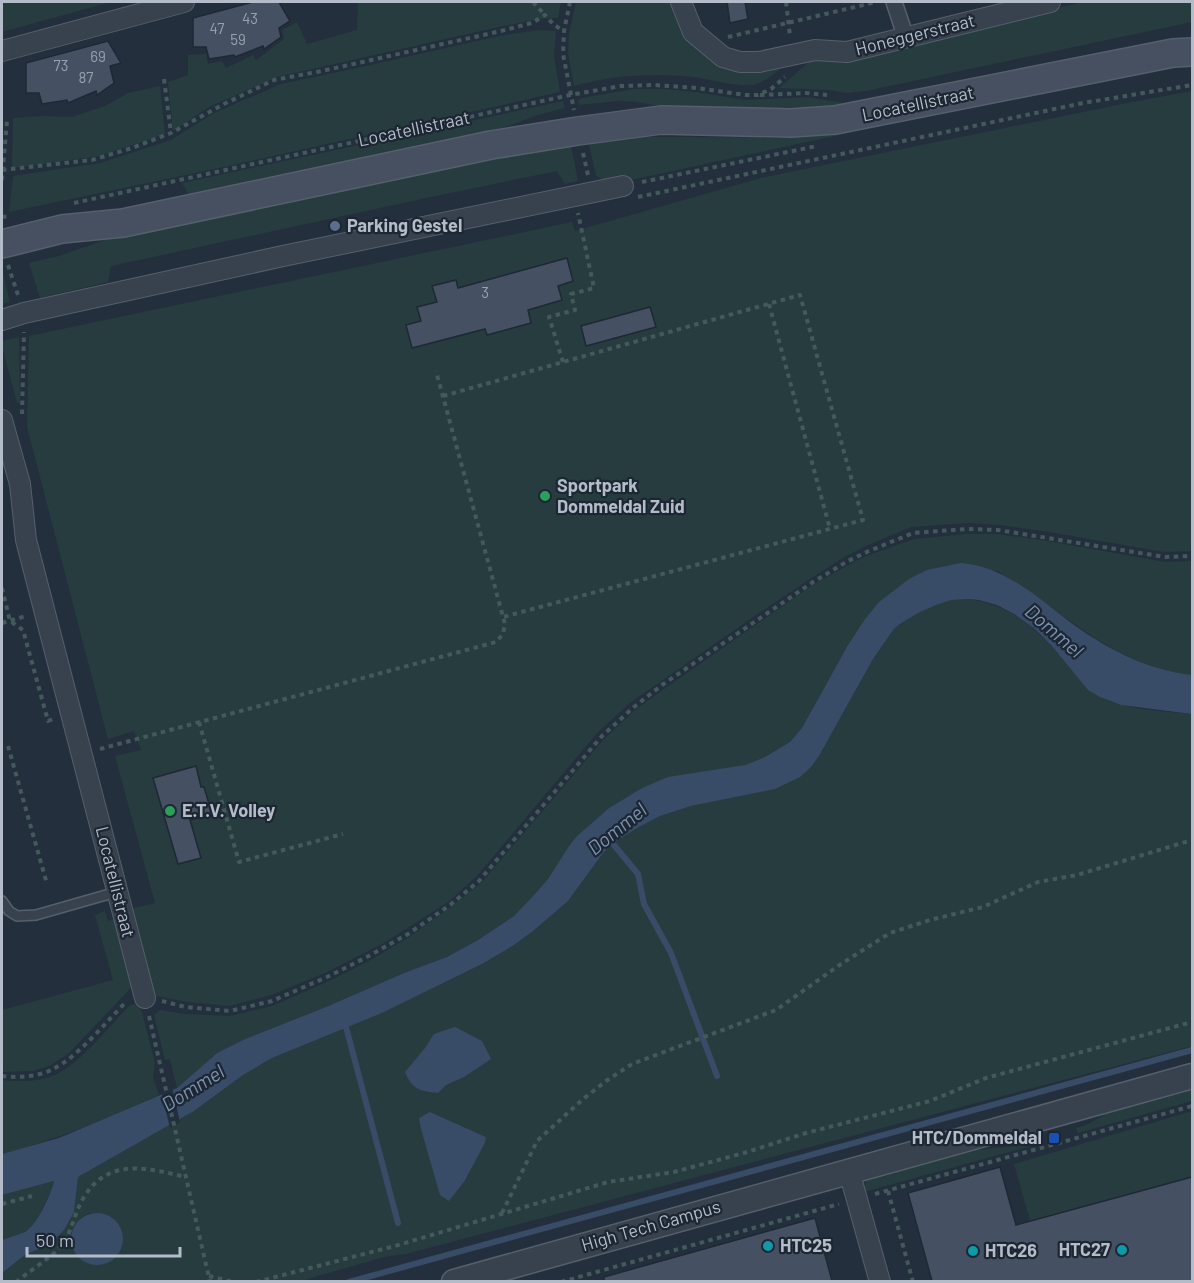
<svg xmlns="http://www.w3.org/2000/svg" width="1194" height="1283" viewBox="0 0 1194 1283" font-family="Barlow,sans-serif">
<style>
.green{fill:#263c3f;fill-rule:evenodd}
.water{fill:#394c67}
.pier{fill:#242f3e}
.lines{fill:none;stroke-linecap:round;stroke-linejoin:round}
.stream{stroke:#394c67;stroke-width:6}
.building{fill:#455162;stroke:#1f2835;stroke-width:1.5}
.service-casing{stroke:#565f6c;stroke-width:12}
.pedestrian-casing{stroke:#565f6c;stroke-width:18}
.minor-casing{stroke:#565f6c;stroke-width:22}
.tertiary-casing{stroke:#565f6c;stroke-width:27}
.secondary-casing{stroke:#565f6c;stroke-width:30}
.path{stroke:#44595c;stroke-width:4;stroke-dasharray:4.5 4.5;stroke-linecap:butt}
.service{stroke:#38414e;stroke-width:9}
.pedestrian{stroke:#38414e;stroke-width:15}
.minor{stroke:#38414e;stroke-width:20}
.tertiary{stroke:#38414e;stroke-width:24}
.secondary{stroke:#465061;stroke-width:27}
.service-dot{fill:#5c6f8a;stroke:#1d2633;stroke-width:2}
.leisure-dot{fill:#2e9e5b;stroke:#1d2633;stroke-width:2}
.transit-dot{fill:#1a4fb4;stroke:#1d2633;stroke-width:2}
.culture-dot{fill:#0f9aa8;stroke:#1d2633;stroke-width:2}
.labels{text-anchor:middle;stroke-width:4.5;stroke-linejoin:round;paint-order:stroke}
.number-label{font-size:15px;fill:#98a1af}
.street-label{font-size:18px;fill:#b4bcc9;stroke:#1d2633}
.poi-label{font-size:18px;font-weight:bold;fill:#b4bcc9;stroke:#1d2633;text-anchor:start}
.water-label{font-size:20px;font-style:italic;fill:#7c92b1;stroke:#1d2633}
</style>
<rect width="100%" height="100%" fill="#242f3e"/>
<!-- green -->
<path class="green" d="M2,2H111L2,32Z
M358,2H561L558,18L539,19L499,27L277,77L209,107L173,131L168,82L188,75V55L206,54L208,64L222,61L226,68L253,55L256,60L284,39L282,30L297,22L307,44L357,30Z
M576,2H670L685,36L702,53L716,62L784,66C775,73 764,83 752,85C738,87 709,79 693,77C650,73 616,75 574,86L568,53L569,34Z
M1083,2H1192V22L866,91L846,93L828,90L779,88L816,56L933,38Z
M538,30L556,31L554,57L560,92L224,167L9,212L13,176L100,163L171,140L214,113L281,84L366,66L499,36Z
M160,86L165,134L99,156L12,168L13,118L43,116L72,117L105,106L128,93Z
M633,89H664L696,92L745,100L808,97L844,103L845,106L825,109H742L665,107L636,102L618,101L579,105L578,100L582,98Z
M1192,91V551L1164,552L1049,532L1000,525L968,523L911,527L868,545L846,556L810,579L756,615L630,703L598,732L476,877L448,902L384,943L325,973L271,995L230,1006L187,1002L151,995L129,909L155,903L115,756L141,750L134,731L108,739L27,427L29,336L572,222L575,231L761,178L1127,103Z
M563,101L565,108L538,115L506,127L189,195L182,183Z
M853,132L636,179L607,183L596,175L587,136L793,138Z
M570,141L578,181L565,184L557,171L431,197L111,266L108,282L40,298L29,263L59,256L105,240Z
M2,269L10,302L2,304Z
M19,337L20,402L19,403H17L2,346V341Z
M966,534H997L1048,541L1165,562L1192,561V675C1111,666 1064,610 997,571L879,602L865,619L848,645L802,729L790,742L765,757L745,765L642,788L609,808L588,826L569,846L548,879L534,895L514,916L478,940L447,957L404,973L326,1007L245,1039L217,1053L177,1088L170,1059L165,1060L154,1015L160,1010L185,1014L230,1016L272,1006L329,981L367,962L409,937L452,906L481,883L604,739L635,710L664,689L814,584L850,564L866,556L914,539Z
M969,599C1018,606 1045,638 1076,672C1084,680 1092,693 1102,698C1127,710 1165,711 1192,714V1046L406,1254L384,1257L301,1281L2,1282V1273L25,1255L50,1244L74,1212L78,1177L194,1111L243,1075L272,1058L382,1013L482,964L514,945L533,931L568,901L603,853L613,843L639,827L660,816L691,806L775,789L811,767L819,756L873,659L894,629L900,624L918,613L936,604L951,600ZM430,1112L486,1137L485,1143L464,1182L449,1201L421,1129ZM90,1213H98L123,1244L120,1251L115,1258L74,1252C67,1235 73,1220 90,1213Z
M105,911L108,921L118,918L134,981L130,989L68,1054L51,1065L34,1071L2,1072V1010L113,980L95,915Z
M134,1004L139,1007L142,1012L155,1063L153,1077L159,1095C107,1118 57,1140 2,1154V1080C19,1082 42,1082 57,1074C82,1061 109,1027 129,1006Z
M1192,1085V1101L1078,1133L1076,1128L1086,1125L1124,1104Z
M1192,1111V1178L1031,1224L1014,1164Z
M1030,1142L1031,1146L864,1192L865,1183L873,1174L957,1152L1006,1147Z
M54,1181C51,1194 37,1225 25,1232C18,1235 9,1237 2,1240V1195Z"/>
<!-- water -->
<path class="water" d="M961,563C1002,566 1035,595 1066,619C1103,647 1146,670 1192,675V714L1121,705L1100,697L1088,690L1052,646L1035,629L1014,614L997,605L979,600L969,599L951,600L936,605L918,613L900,624L894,629L873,659L819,756L811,767L800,777L775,789L691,806L660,816L639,827L613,843L603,853L568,901L533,931L514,945L482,964L382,1013L272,1058L243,1075L194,1111L78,1177L74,1212L64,1230L50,1244L25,1255L2,1273V1240C9,1237 18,1235 25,1232C37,1225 51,1195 54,1181L2,1195V1154L59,1138L177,1088L217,1053L245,1039L326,1007L404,973L447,957L478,940L514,916L534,895L548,879L569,846L577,836L609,808L642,788L668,777L745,765L765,757L790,742L802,728L848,645L865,619L879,602L909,579L927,570Z
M455,1027L482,1041L491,1059L464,1077L446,1085L438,1093C419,1091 412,1089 405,1072L425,1048L434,1034Z
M430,1112L486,1137L485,1143L464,1182L449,1201L440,1195L421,1129L419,1118Z
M71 1239a26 26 0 1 1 52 0a26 26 0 1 1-52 0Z"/>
<!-- pier -->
<path class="pier" d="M172,1087L180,1122L170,1128L161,1091Z"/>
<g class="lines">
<!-- stream -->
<path class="stream" d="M609,839L638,874L644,904L671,953L717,1076
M346,1027L398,1223
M349,1282L1192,1050"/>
</g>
<!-- building -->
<path class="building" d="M253,2H279L290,21L279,28L281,37L264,49L263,46L235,57L234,55L209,59L206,47H193V18Z
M727,2H745L748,19L730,23Z
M108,41L121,63L110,66L114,83L97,95L96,91L68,103L67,100L42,104L39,93H26V63Z
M567,258L573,281L558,286L562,300L528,310L531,323L487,335L485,329L412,348L406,325L421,321L417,307L437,302L432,286L456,280L458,288Z
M650,307L656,327L586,346L581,326Z
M196,766L201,787H204L212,814L190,820L201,858L178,864L153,778Z
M1000,1167L1016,1225L1192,1177V1281H932L908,1193Z
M815,1218L832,1281H604V1277Z"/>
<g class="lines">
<defs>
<path id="service" d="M2,901L9,911L17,916L36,915L106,895"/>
<path id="pedestrian" d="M894,2L906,38"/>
<path id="minor" d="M681,2L693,32L723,57L740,62H759L815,50L847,52L1050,2
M2,51L184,2
M2,320L24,313L283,256L623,186
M2,420L20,484L26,540L145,998
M849,1171L880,1282"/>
<path id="tertiary" d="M454,1282L1192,1076"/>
<path id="secondary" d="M2,244L62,229L123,223L491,145L578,131L661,120L791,123L835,120L1173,53L1192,52"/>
</defs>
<!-- service casing -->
<use href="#service" class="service-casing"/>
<!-- pedestrian casing -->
<use href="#pedestrian" class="pedestrian-casing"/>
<!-- minor casing -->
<use href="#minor" class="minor-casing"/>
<!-- tertiary casing -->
<use href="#tertiary" class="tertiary-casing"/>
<!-- secondary casing -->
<use href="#secondary" class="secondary-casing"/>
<!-- path -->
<path class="path" d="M533,2L545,15
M570,2L564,31L563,54L574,110
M786,2L790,36
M728,37L876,2
M164,79L171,133
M760,95L806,93L827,95
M583,153L588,175
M2,170L92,160L132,148L171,133L224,104L274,80L322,71L501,31L532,23L545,15L554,25L564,31
M2,180L7,121
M642,182L817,146
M638,197L1083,103L1192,85
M74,203L570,95L621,86L654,85L697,88L745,95H758L771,89L785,77
M2,217L10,216
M8,265L18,295
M769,304L830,529
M563,362L549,317L575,310L571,294L594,288L578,213
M443,396L800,295L863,520L503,617
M22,414L24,332
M2,588L10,621L23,630L48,721L53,719
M2,623L26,616
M199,722L239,862L343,834
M8,746L47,884
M100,749L496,642L503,634L505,624L436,371
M162,1001L185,1007L230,1011L272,1001L327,977L365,958L408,934L450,905L479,881L602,736L634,707L662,685L813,582L848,561L869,551L913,533L967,529L998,530L1165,557L1192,556
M149,1016L210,1282
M2,1076C18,1078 38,1077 53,1069C78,1057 106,1022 126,1002
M888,1191L913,1282
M875,1194L1192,1106
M2,1204L32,1196
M502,1213L537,1141L582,1100L606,1081L632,1064L776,1010L841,964L890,933L930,920L983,907L1038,882L1077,875L1192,840
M209,1276L233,1282
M16,1282C27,1273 56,1254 63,1244C73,1229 75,1209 86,1194C111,1157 150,1169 186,1177
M256,1282L395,1246L608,1182L674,1172L744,1153L806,1133L930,1101L986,1078L1192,1022
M561,1282L839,1204"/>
<!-- service -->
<use href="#service" class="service"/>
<!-- pedestrian -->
<use href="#pedestrian" class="pedestrian"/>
<!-- minor -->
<use href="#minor" class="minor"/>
<!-- tertiary -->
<use href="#tertiary" class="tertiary"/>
<!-- secondary -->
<use href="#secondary" class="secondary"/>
</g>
<!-- markers -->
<circle class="service-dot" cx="335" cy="226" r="6"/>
<g class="leisure-dot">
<circle cx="545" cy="496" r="6"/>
<circle cx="170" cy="811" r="6"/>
</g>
<rect class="transit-dot" x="1048" y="1132" width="12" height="12" rx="3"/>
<g class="culture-dot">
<circle cx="768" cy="1246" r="6"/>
<circle cx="1122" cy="1250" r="6"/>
<circle cx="973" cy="1251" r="6"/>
</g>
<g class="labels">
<!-- number labels -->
<g class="number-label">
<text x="250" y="24">43</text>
<text x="217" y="34">47</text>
<text x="238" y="45">59</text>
<text x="98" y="62">69</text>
<text x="61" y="71">73</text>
<text x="86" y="83">87</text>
<text x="485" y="298">3</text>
</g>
<!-- street labels -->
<g class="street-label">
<text transform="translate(915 35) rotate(-14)" y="6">Honeggerstraat</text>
<text transform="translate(918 104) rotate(-12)" y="6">Locatellistraat</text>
<text transform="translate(414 129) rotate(-12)" y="6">Locatellistraat</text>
<text transform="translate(115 882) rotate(76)" y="6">Locatellistraat</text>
<text transform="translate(651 1226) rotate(-16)" y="6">High Tech Campus</text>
</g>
<!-- poi labels -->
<g class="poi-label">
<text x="347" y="232">Parking Gestel</text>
<text x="557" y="492">Sportpark<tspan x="557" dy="21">Dommeldal Zuid</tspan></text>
<text x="182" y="817">E.T.V. Volley</text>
<text x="1042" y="1144" text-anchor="end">HTC/Dommeldal</text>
<text x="780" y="1252">HTC25</text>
<text x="1110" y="1256" text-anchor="end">HTC27</text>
<text x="985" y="1257">HTC26</text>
</g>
<!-- water labels -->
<g class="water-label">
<text transform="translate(1054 631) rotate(41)" y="7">Dommel</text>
<text transform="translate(617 829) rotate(-39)" y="7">Dommel</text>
<text transform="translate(193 1088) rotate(-32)" y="7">Dommel</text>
</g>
</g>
<!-- border -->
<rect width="1194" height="1283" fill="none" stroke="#b4bcc9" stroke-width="6"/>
<!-- scale -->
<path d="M27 1247v9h153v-9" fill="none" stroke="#b4bcc9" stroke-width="3"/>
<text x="36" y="1247" font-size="18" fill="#b4bcc9" stroke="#1d2633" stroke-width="4.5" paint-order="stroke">50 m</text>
</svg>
